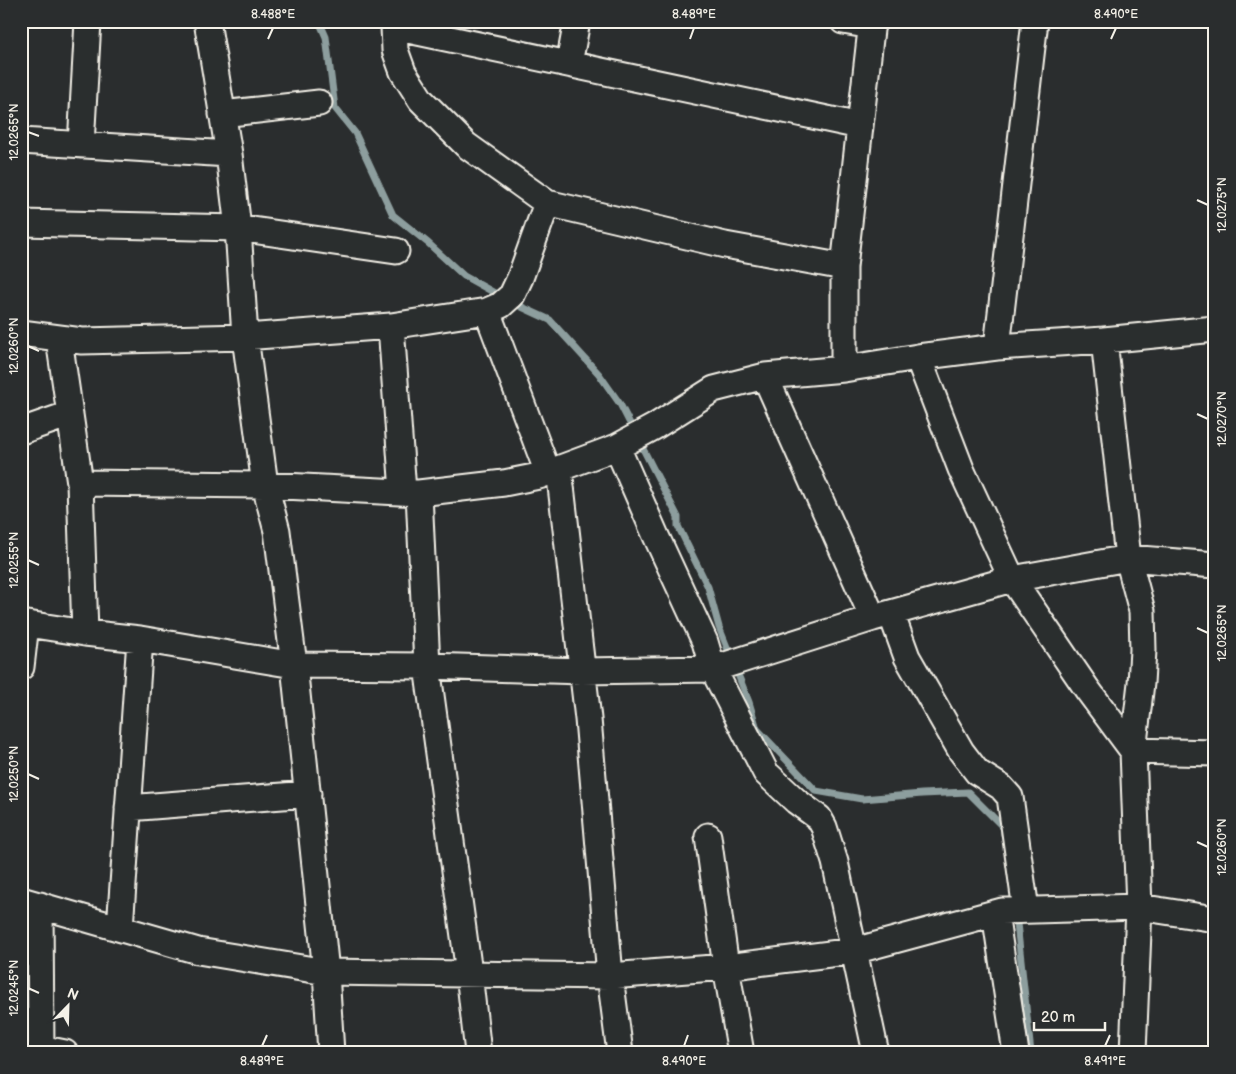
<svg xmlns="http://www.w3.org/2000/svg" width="1236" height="1074" viewBox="0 0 1236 1074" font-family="'Balsamiq Sans',sans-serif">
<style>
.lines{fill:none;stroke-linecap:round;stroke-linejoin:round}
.stream{stroke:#8d9e9e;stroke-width:7}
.street-casing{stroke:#f4f1e8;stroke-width:29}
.street{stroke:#2a2d2e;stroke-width:25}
.ticks{fill:none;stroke:#f4f1e8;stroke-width:2}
.neatline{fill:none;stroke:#f4f1e8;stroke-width:2}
.ticks-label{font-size:12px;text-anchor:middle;fill:#f4f1e8}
</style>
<rect width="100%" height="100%" fill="#2a2d2e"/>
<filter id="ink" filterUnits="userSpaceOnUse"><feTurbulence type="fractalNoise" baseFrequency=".02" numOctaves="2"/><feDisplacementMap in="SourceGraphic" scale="10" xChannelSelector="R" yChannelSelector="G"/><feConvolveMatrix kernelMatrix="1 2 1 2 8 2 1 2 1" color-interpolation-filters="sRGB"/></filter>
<g filter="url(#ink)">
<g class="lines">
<!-- stream -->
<path class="stream" d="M319,21L326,37L335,108L355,133L393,215L428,243L464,276L502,297
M511,302L550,320L599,374L620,404L678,517V526L708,587L719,627L749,702L757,729L816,791L862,799L922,794L968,792L1004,828V834
M1016,914L1031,1053"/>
<defs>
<path id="street" d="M207,21L229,154L238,228L245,337L265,485L277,531L294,665L326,972L331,1053
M395,21L394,27L395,50L403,72L421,100L466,145L547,203L725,245L844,267
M843,21L872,26
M394,27L860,126
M569,64L577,21
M222,114L319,103
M21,141L229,154
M81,145L88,21
M21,223L238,228L396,251
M487,311L548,473
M391,326L403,492
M21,333L82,341L245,337L391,326L487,311L501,305L512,295L520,278L547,203
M59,339L80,483L85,633
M1104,340L1128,558L1142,611L1143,650L1141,683L1133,751L1139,907L1133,1053
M997,347L1035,21
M918,357L961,469L1012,579L1087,689L1133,751
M844,369V267L872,21
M765,376L873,618
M21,431L70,414
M617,447L656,536L705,642L713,669L766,773L796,801L819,818L824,827L835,862L876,1053
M559,469L588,719L610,976L620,1053
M80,483L265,485L419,493L504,483L539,476L617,447L654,427L714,389L765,376L844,369L918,357L997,347L1104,340L1215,329
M419,493L427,666L469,973L478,1053
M891,613L907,657L961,751L977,772L1001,787L1010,797L1026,910
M21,623L85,633L140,639L294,665L427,666L582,671L713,669L873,618L1012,579L1128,558L1215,565
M21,667L26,624
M1133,751L1215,753
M128,808L308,794
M708,836L726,967L741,1053
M21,900L198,951L326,972L610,976L726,967L854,951L1002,911L1139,907L1215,919
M40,905L41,1053
M995,913L1016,1053
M120,928L140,639
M40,1048L65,1053"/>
</defs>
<!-- street casing -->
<use href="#street" class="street-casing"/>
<!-- street -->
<use href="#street" class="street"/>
</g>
</g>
<!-- ticks -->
<path class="ticks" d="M268,39L273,28M690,39L694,28M1111,39L1116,28M28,132L39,136M1197,200L1208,205M28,346L39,351M1197,414L1208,419M28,560L39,565M1197,628L1208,633M28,774L39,779M1197,842L1208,847M28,988L39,993M262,1046L267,1035M684,1046L688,1035M1105,1046L1110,1035"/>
<!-- margin -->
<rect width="1236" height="1074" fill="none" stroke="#2a2d2e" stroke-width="55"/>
<!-- north arrow -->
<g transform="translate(68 1006) rotate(23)" stroke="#2a2d2e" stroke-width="4" paint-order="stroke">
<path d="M0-4L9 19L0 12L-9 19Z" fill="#f4f1e8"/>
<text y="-8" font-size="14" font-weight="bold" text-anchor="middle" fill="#f4f1e8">N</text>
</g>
<!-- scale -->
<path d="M1034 1022v8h71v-8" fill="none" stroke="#f4f1e8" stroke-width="2.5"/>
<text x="1041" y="1022" font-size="15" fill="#f4f1e8" stroke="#2a2d2e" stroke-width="4" paint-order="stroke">20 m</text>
<rect x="28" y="28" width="1180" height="1018" class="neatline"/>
<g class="ticks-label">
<text x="273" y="18">8.488°E</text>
<text x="694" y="18">8.489°E</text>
<text x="1116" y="18">8.490°E</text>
<text transform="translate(14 132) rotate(-90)" y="4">12.0265°N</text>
<text transform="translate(1222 205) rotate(-90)" y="4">12.0275°N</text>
<text transform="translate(14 346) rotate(-90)" y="4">12.0260°N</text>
<text transform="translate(1222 419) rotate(-90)" y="4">12.0270°N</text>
<text transform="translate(14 560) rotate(-90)" y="4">12.0255°N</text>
<text transform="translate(1222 633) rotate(-90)" y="4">12.0265°N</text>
<text transform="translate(14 774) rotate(-90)" y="4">12.0250°N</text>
<text transform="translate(1222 847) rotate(-90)" y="4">12.0260°N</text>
<text transform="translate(14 988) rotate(-90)" y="4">12.0245°N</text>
<text x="262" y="1065">8.489°E</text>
<text x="684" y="1065">8.490°E</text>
<text x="1105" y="1065">8.491°E</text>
</g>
</svg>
